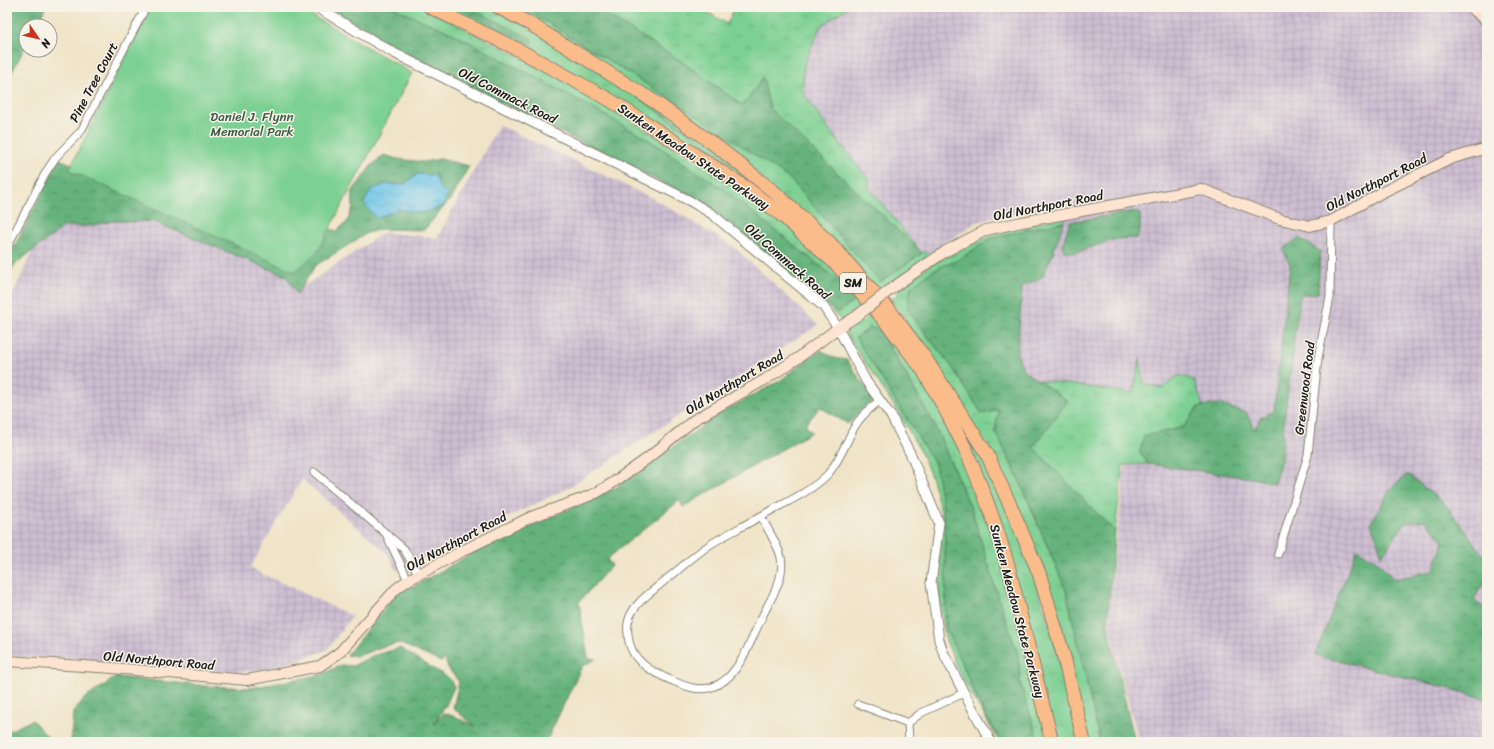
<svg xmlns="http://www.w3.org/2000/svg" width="1494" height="749" viewBox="0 0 1494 749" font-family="Sriracha,sans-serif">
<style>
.industrial{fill:url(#industrial-grid)}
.grass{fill:url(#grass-tufts);stroke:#4c7658}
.forest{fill:url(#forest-crowns);stroke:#41674c;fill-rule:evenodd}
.green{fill:#7dd093;stroke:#4c7658}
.water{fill:url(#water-waves);stroke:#437082}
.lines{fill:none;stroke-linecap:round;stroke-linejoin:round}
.minor-casing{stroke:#868072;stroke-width:9}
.tertiary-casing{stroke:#868072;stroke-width:11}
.secondary-casing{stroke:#868072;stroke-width:12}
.motorway-casing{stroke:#868072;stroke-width:15}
.minor{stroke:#fff;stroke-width:7}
.tertiary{stroke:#fff;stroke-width:9}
.secondary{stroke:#fde4d1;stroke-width:10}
.motorway{stroke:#fabc8b;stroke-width:13}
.secondary-bridge-casing{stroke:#868072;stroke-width:12;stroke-linecap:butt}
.secondary-bridge{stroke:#fde4d1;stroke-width:10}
.labels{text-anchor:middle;stroke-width:3;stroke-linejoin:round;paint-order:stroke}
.shield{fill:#f7f3e8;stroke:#5e5c59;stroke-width:1}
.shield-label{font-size:12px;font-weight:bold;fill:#1c1c1c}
.street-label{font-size:13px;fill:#1c1c1c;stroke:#f7f3e8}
.park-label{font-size:13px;fill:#3e5b46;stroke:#f7f3e8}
</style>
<defs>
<pattern id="industrial-grid" width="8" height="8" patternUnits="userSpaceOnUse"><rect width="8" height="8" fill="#cdbed2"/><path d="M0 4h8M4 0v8" fill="none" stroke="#afa3b4"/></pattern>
<pattern id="grass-tufts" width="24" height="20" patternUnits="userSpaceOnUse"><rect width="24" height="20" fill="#7dd093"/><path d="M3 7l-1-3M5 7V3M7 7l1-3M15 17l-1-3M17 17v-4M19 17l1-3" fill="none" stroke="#6bb27e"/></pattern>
<pattern id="forest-crowns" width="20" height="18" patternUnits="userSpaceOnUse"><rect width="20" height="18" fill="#66b27d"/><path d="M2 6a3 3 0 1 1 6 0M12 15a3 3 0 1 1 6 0" fill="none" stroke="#539066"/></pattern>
<pattern id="water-waves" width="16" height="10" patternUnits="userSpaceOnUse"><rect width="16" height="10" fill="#6ac5e8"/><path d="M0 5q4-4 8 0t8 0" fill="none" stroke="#5ba9c6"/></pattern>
</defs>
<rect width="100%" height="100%" fill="#f7f3e8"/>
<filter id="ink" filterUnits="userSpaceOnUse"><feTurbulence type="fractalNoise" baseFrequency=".025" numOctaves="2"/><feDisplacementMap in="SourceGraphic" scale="8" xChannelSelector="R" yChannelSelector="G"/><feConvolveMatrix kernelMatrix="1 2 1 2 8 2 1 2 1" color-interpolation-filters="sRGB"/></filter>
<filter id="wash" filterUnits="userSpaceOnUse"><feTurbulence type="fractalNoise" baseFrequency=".012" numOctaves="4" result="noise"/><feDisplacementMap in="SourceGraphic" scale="16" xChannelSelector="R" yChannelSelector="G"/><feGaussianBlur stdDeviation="0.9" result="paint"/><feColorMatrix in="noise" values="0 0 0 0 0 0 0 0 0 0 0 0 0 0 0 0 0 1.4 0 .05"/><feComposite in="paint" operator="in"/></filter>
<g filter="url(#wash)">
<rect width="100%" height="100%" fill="#f0e4c8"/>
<!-- industrial -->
<path class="industrial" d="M826,7L1487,8V742H1139L1107,624L1133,393L1037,380L1024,371L1017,354L1022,287L1061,229L1069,203L977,222L920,259L754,110Z
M499,125L656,200L734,247L818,325L566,489L397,571L388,554L302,479L250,568L352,616L327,650L270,669L232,673L65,658L7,656V307L69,170L306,285L384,232L437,238Z"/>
<!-- grass -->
<path class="grass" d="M322,7H422L555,74L743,190L812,245L866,302L841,321L827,306L706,205L407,56Z
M441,7H490L520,23L654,106L775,197L772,201L703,151L647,117Z
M508,7H699L727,24L735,7H848L820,27L804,65L802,91L827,127L869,180V188L922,253L927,251L929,254L921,263L894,283L892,281L879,291L806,214Z
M1064,217V222L1037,227L990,239L958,260L934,270L924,332L952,367L999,410L995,431L1017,475L1066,590L1100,742H1088L1017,507L905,322L907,320L890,300L899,294L897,291L932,264L1003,229Z
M875,312L895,338L933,396L961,450L990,520L1048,742H1039L1021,686L1018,655L998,597L972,511L934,424L880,329L856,338L935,464L943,506L945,536L946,629L982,709L1001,742H999L958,670L945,638L939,595L941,513L932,479L921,452L897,410L847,335V330L860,320L862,322Z
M1140,359L1144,384L1163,388L1179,375L1194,380L1203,406L1198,407L1184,428L1140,452L1148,464L1123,465L1115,532L1033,447L1068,401L1037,380L1133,393Z
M961,418L981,452L1021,536L1053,636L1079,742H1057L957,422Z"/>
<!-- forest -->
<path class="forest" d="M7,7H46L36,26H26V45L7,82Z
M331,7H392L454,34L580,101L649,140L722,188L859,297L838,313L767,252L708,204L395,48Z
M456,7H468L532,39L531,44Z
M517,7H594L681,61L742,105L748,99L763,77L770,109L922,253L880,282L790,179L696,115L550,24Z
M384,155L397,159L424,162L440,159L469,166L450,200L424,230L382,229L367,233L315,266L297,294L286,276L152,221L133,222L113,221L89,226H65L14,265L7,279V261L59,159L72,164L95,159L337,231L347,222L353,207L352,192L371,166ZM418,174L435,175L440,188L448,194L443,206L422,213L398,209L385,184H404Z
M1136,211L1140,214V231L1137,238L1116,239L1074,253L1064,251L1062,245L1070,222Z
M1064,222L1053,253L1042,277L1022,287L1017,354L1024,371L1068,401L1033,447L1115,532L1107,624L1135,742H1100L1066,590L1017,475L995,431L999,410L982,414L952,367L907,309L911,286L934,270L958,260L990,239L1037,227Z
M1299,238L1320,251L1318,293L1300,295L1284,422L1281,460L1274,483L1252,478L1148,464L1140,452L1144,436L1184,427L1198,407L1218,404L1247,413L1254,430L1261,417L1274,411L1290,265L1283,249Z
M869,328L879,329L934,424L972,511L998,597L1018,655L1021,686L1039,742H1001L982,709L946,629L945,536L943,506L935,464L856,338Z
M821,350L834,358L847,360L875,400L864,407L848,424L820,407L805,425L812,432L683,507L680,500L607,559L612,565L579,602L588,658L596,659L582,666L546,742H71L73,712L84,699L116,677L209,686L251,688L323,674L341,665L353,666L372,656L400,648L450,679L454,687L446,705L434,724L444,713L454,716L475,726L453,708L459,682L448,668L445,659L441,662L399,643L384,646L358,656L347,655L395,594L416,585L503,536L532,526L617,487L719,414L781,380L811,356Z
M1408,474L1447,506L1487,560V579L1473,600L1487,610V701L1483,698L1440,686L1315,655L1357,549L1379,563L1394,579L1433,571L1444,541L1425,520L1405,523L1382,555L1371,523L1391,488Z
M32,720L52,742H13L7,736V732Z"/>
<!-- green -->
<path class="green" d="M150,7H297L412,73L318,251L295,272L69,170Z"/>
<!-- water -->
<path class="water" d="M418,174L435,175L440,188L448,194L443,206L422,213L398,209L376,219L364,203L371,190L385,184H404Z"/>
</g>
<g filter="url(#ink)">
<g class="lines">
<defs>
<path id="minor" d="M7,247L46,172L56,157L81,131L146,7
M314,472L404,549L419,575
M761,516C767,528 774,539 779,551C789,574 770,599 761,619C751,640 740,673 719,684C703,693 689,688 673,681C651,672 629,660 628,634C627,628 628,620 631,614C638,600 652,592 663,582C679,570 694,555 711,544C727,534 744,526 761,516Z
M761,516C782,504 811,492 828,474C840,460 846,442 855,426C861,415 871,408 880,400
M387,536L408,580
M1278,554L1308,455L1318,358L1330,297L1331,221
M858,704L908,723
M909,742L908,723L921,713L964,693"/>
<path id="tertiary" d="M316,7L394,53L690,201L712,214L823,306L838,328L866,381L891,416L911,455L939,523L931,583L939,640L943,652L964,693L991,742"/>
<path id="secondary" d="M1470,7L1487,21
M895,286L946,251L986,230L1022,222L1201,189L1280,219L1310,226L1331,221L1381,193L1450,159L1487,148
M7,661L113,668L247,680L320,666L340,652L396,589L408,580L466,549L531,517L579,500L596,493L611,484L648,458L694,420L766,379L798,358L838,328L857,316"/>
<path id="motorway" d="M430,7L515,48L610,100L748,189L784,217L837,265L890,327L923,370L944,407L966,450L984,494L997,530L1009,569L1052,742
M498,7L532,25L655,102L719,148L773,191L830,243L891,312L925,358L987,454L1014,514L1039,573L1064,657L1084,742"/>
</defs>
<!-- minor casing -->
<use href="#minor" class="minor-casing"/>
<!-- tertiary casing -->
<use href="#tertiary" class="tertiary-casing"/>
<!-- secondary casing -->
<use href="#secondary" class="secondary-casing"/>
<!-- motorway casing -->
<use href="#motorway" class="motorway-casing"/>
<!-- minor -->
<use href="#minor" class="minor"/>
<!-- tertiary -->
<use href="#tertiary" class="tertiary"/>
<!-- secondary -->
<use href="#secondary" class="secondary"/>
<!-- motorway -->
<use href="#motorway" class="motorway"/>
<defs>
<path id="secondary-bridge" d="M857,316L895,286"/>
</defs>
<!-- secondary-bridge casing -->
<use href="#secondary-bridge" class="secondary-bridge-casing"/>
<!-- secondary-bridge -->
<use href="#secondary-bridge" class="secondary-bridge"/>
</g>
</g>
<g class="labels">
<!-- shield labels -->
<rect class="shield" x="840" y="273" width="26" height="20" rx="3"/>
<g class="shield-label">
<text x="853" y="287">SM</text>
</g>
<!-- street labels -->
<g class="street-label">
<text transform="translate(93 82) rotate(-62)" y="5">Pine Tree Court</text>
<text transform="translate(508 95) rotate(27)" y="5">Old Commack Road</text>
<text transform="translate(694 156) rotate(34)" y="5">Sunken Meadow State Parkway</text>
<text transform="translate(1376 182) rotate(-27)" y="5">Old Northport Road</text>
<text transform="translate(1048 205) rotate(-11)" y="5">Old Northport Road</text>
<text transform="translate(788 261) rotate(41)" y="5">Old Commack Road</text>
<text transform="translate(734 382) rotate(-31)" y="5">Old Northport Road</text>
<text transform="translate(1304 388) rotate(-83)" y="5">Greenwood Road</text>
<text transform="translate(456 541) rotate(-28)" y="5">Old Northport Road</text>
<text transform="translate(1018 611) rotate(75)" y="5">Sunken Meadow State Parkway</text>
<text transform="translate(159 660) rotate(5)" y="5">Old Northport Road</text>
</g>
<!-- park labels -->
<g class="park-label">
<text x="252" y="121">Daniel J. Flynn<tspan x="252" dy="15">Memorial Park</tspan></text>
</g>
</g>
<!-- margin -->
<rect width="1494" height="749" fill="none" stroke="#f7f3e8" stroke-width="24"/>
<!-- north arrow -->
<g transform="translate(38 38) rotate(124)"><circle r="19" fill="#f7f3e8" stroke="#9f9d96"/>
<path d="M0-3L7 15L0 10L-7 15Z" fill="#c8321e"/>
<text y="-6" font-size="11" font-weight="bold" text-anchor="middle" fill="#1c1c1c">N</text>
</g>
</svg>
